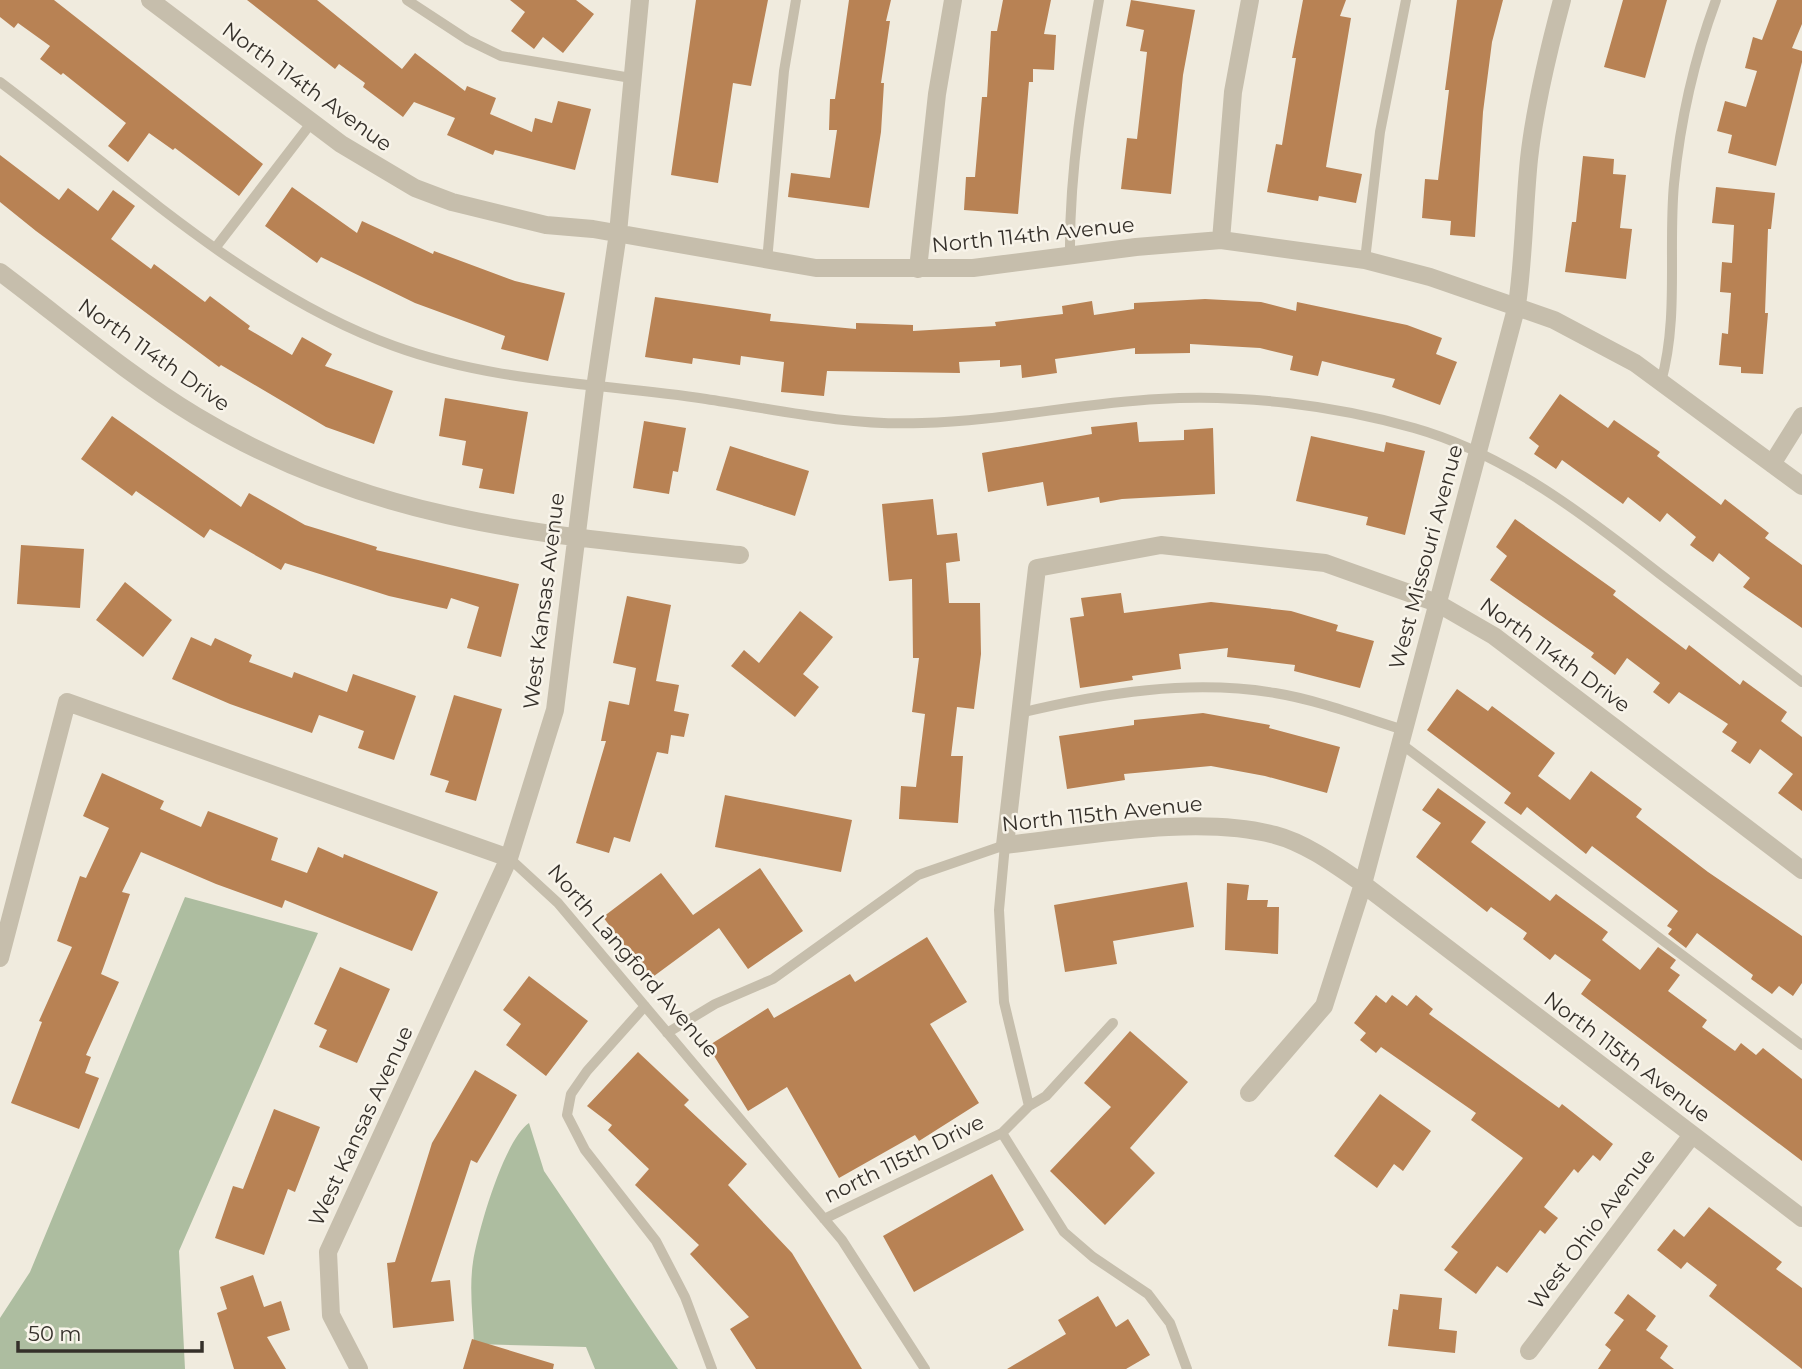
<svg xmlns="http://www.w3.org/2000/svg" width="1802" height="1369" viewBox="0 0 1802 1369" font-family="Montserrat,sans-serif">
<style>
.green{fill:#adbda0}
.building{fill:#b88254}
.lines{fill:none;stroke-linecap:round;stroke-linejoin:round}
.lane{stroke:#c6beac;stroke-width:10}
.street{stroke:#c6beac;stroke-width:18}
.labels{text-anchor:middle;stroke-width:5;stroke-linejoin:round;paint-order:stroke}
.street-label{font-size:21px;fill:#35302a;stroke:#f8f4ea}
</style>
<rect width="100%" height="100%" fill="#f0ebde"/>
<!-- green -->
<path class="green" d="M185,897L318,933L179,1251L185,1369H0V1318L30,1272Z
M529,1123L544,1171L678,1369H595L586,1347L474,1344C473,1318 469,1288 473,1262C478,1231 504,1140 529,1123Z"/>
<!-- building -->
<path class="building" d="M0,0H54L263,164L239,196L175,148L173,150L149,133L128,162L108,146L126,123L63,73L61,75L40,59L50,46L18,23L14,28L0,17Z
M247,0H317L402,69L415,53L465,91L467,86L496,98L490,114L532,132L535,118L552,123L558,101L591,109L575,170L495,150L493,155L447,135L455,118L414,102L403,117L363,87L365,83L339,64L335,69Z
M510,0H576L594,14L563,53L543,37L534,49L511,31L525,12Z
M696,0H768L751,86L733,83L718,183L671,175Z
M849,0H891L886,21H890L881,83H884L881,132L869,208L788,197L791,173L830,178L837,130H829L830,99H835Z
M1003,0H1051L1044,34L1056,35L1054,70L1033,69V82H1029L1018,214L964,210L966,177H975L982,97H987L991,31H997Z
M1131,0L1195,10L1183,75L1171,194L1121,189L1127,138L1137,139L1147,52L1140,51L1144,30L1126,26Z
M1303,0H1346L1340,16L1351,18L1326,167L1362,174L1356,203L1319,196L1318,201L1267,192L1276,144L1282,145L1296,58H1292Z
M1457,0H1503L1492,42L1483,112L1475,237L1450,235L1451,221L1422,218L1425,179L1438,180L1449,90H1445Z
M1623,0H1667L1645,78L1604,67Z
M1777,0H1802V24L1792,48L1802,51V62L1776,166L1728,153L1732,135L1717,131L1725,101L1746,107L1757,71L1745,68L1753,37L1762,40Z
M0,155L59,200L68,188L98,211L113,190L135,206L111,239L151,269L154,264L205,302L210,296L250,326L248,329L292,355L302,337L332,354L325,366L393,391L374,444L326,427L221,365L219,367L36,231L0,202Z
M1583,156L1614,159L1613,174L1626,175L1620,228L1632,229L1626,279L1565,272L1572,222H1576Z
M292,187L357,233L362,221L433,254L434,251L515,281L565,293L548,361L501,349L505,336L415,303L321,257L317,263L265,226Z
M1716,187L1775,193L1771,229H1768L1765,313H1768L1763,374L1741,373V367L1719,365L1722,333L1728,334L1731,293L1720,292L1722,262L1732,263L1734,225L1712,223Z
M655,297L771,314L770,321L856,329V323L913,325V331L996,326L995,322L1063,314L1062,306L1092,301L1094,315L1134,309V303L1205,299L1261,302L1296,311L1297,302L1407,325L1442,338L1436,354L1457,362L1440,405L1392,387L1395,379L1322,361L1318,376L1290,370L1293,356L1260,348L1190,344V353L1135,354V348L1055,359L1057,373L1022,378L1021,365L1000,367V360L959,362L960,373L827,371L824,396L781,392L784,362L741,356L740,365L693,358L692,364L645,357Z
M1560,394L1608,428L1614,420L1660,452L1657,456L1721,505L1725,499L1769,533L1765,538L1802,565V628L1743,587L1750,578L1719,553L1713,562L1690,545L1696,537L1667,513L1660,522L1628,497L1623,504L1562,460L1556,469L1534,454L1539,446L1529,438Z
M445,398L528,412L514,494L479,488L483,469L462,465L466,441L439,436Z
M112,416L241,507L249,493L305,525L377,547L376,550L519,584L501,657L467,648L479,607L451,598L447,609L389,596L285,563L281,570L210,529L204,538L136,491L132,496L81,459Z
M644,421L686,428L678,472L673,471L669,494L633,488Z
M1137,422L1139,442L1184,440V430L1213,428L1215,494L1122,499L1100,503L1099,497L1047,506L1043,482L988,492L982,453L1092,434L1091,427Z
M1311,436L1384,452L1386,442L1425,451L1405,535L1366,525L1368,517L1296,501Z
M730,446L809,471L795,516L716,490Z
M933,499L937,535L957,533L960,561L946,563L949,603H980L981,654L974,709L957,707L951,756H963L958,823L899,819L901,786L916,787L925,714L912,712L919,658H913L912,579L889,581L882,504Z
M1515,519L1616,591L1613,595L1686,650L1689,645L1740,685L1743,680L1787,712L1781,721L1802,737V811L1778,793L1793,774L1760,749L1750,764L1731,751L1737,742L1722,732L1728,724L1679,692L1669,704L1653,692L1660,683L1627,658L1615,675L1591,657L1594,653L1490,580L1507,556L1496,547Z
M21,545L84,549L80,608L17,604Z
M125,582L172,620L143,657L96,620Z
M1121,593L1124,613L1211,602L1291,611L1338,625L1336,631L1374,641L1360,688L1294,671L1295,665L1227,657L1228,648L1179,654L1181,669L1132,676L1133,680L1080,688L1070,618L1084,616L1081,598Z
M627,596L671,605L656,681L679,685L674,711L689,714L684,737L671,735L668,754L657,752L630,842L614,837L609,853L576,843L606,741H601L609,701L629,705L636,668L613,663Z
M800,611L833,637L803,674L819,687L795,717L731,666L744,650L759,663Z
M191,637L211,646L215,638L252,655L249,662L292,678L294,672L347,692L353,674L416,696L394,760L358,748L364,731L319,715L312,733L230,704L172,679Z
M1457,689L1488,711L1492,706L1555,753L1538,776L1570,800L1591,771L1642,809L1636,817L1708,872L1802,936V983L1793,996L1779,986L1772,994L1751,979L1753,975L1697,933L1686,948L1668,934L1672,929L1667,926L1678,911L1592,846L1586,854L1527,807L1521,815L1504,803L1511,793L1427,730Z
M454,695L502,709L476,801L445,792L449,781L430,775Z
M1203,713L1270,725L1269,728L1340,747L1327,793L1265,776L1211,766L1124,774L1125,780L1067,789L1059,736L1134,725V720Z
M102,773L164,801L160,809L201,827L208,811L278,838L271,860L307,873L318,847L343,858L344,854L438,892L412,951L285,900L282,908L216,884L141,852L122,892L130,894L101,974L119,982L86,1055L91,1057L85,1073L99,1078L79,1129L11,1103L42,1022L39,1021L72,947L57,941L80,876L86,878L109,828L83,816Z
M1438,788L1486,822L1471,842L1550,901L1556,894L1608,932L1602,940L1640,970L1658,947L1676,960L1670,968L1680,975L1668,991L1707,1020L1702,1027L1735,1051L1741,1043L1756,1055L1763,1048L1802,1079V1161L1581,994L1591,980L1555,954L1550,960L1523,939L1527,933L1491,907L1487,912L1416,857L1441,823L1422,810Z
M725,795L852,820L841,872L715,847Z
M760,868L803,931L748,969L719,928L650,979L603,917L661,873L693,915Z
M1187,882L1194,927L1113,941L1117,964L1065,972L1054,905Z
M1227,883L1249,885L1247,900H1268L1267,907H1279L1278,954L1225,950Z
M927,937L967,1002L930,1024L979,1103L919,1141L915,1135L839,1178L787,1087L748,1111L708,1046L768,1008L774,1018L850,974L855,982Z
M340,967L390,989L357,1063L319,1047L327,1030L314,1024Z
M529,976L588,1021L546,1076L506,1045L521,1024L503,1010Z
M1376,995L1386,1003L1392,995L1407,1006L1416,995L1433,1009L1429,1014L1559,1108L1562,1104L1613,1144L1600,1161L1593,1155L1578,1173L1574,1169L1544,1207L1558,1218L1545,1234L1540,1230L1507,1273L1497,1266L1476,1294L1444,1270L1458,1252L1451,1247L1523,1158L1471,1120L1476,1113L1381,1047L1376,1053L1360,1040L1366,1033L1354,1023Z
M1130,1031L1188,1082L1130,1148L1155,1173L1105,1225L1050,1171L1111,1107L1084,1083Z
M638,1052L689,1100L684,1105L747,1164L728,1185L792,1253L862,1369H756L730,1329L749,1317L690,1254L699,1245L635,1185L649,1169L608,1130L612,1125L587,1106Z
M475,1070L517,1095L477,1163L471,1160L431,1282L450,1280L454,1321L393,1328L387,1263L395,1262L432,1143Z
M1380,1094L1431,1131L1403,1171L1394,1164L1377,1188L1334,1156Z
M274,1109L320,1127L295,1192L288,1189L264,1255L215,1238L233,1186L243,1189Z
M992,1174L1024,1230L914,1292L883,1236Z
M1709,1207L1782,1262L1776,1269L1802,1288V1369L1709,1296L1717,1285L1687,1262L1681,1269L1657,1250L1674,1229L1684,1237Z
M253,1275L264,1307L281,1301L290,1330L267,1337L286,1369H234L217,1313L227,1309L220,1287Z
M1400,1294L1442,1298L1439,1329L1457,1331L1455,1353L1388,1346L1393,1309L1398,1310Z
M1628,1294L1656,1316L1646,1330L1668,1346L1660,1358L1674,1369H1598L1611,1350L1605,1345L1624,1320L1614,1313Z
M1098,1296L1116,1327L1128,1319L1150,1355L1126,1369H1007L1066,1334L1058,1320Z
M472,1339L554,1364L553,1369H463Z"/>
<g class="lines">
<!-- lane -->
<path class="lane" d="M407,0L468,40L501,56L631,78
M0,82C123,174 247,293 394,346C495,383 600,383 706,399C778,410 848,426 922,423C1002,421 1080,403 1159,399C1243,394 1333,405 1414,428C1506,454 1586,516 1660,574C1708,610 1755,646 1802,682
M216,247L312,122
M1070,256C1069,169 1084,85 1099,0
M1365,260L1380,132L1406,0
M767,261L784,71L796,0
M1661,382C1679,318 1668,249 1674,184C1680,123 1695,57 1716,0
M1020,713C1103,693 1190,679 1275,693C1318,700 1362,717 1404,730
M1400,743L1802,1045
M509,858L558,903L842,1240L925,1369
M645,1006L587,1071L571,1094L567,1115L585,1150L656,1241L685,1297L712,1369
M667,1033L715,1004L773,979L918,875L1005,845L999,910L1004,1002L1029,1106L1002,1133L824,1219
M1029,1106L1046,1096L1113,1023
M1002,1133L1064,1232L1093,1257L1148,1294L1170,1323L1187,1369"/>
<!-- street -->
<path class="street" d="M150,0L341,144L415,188L452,202L546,225L593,229L816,268H973L1136,247L1221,240L1365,260L1430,277L1554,320L1635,363L1802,486
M1221,240L1233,92L1250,0
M918,269L937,94L953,0
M0,272C64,320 128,375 196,416C371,522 542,535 740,555
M1772,464L1802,416
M1802,870L1494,636L1437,603L1325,563L1161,545L1037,568L1005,845C1086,836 1197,814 1275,835C1306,843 1337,866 1363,884L1802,1218
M0,958L67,702L509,858
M1249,1093L1324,1006L1363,884L1517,305C1524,257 1524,208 1529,159C1535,105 1548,52 1562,0
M1529,1351L1692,1135
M359,1369L331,1315L328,1252L509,858L555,710L595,388L618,233L640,0"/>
</g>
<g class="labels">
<!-- street labels -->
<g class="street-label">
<text transform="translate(307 87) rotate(36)" y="7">North 114th Avenue</text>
<text transform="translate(1033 235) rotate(-6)" y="7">North 114th Avenue</text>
<text transform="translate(154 355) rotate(35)" y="7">North 114th Drive</text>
<text transform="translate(1426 557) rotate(-75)" y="7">West Missouri Avenue</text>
<text transform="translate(544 601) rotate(-83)" y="7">West Kansas Avenue</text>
<text transform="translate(1555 655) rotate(36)" y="7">North 114th Drive</text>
<text transform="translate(1102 814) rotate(-6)" y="7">North 115th Avenue</text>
<text transform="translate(633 961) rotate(49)" y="7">North Langford Avenue</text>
<text transform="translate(1627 1057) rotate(37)" y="7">North 115th Avenue</text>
<text transform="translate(361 1126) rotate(-65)" y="7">West Kansas Avenue</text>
<text transform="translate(904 1159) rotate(-26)" y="7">north 115th Drive</text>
<text transform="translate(1592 1229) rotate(-53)" y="7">West Ohio Avenue</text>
</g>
</g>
<!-- scale -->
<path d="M18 1341v10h184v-10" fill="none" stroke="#35302a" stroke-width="3.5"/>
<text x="28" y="1341" font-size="21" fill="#35302a" stroke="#f8f4ea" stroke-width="5" paint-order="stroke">50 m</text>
</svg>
